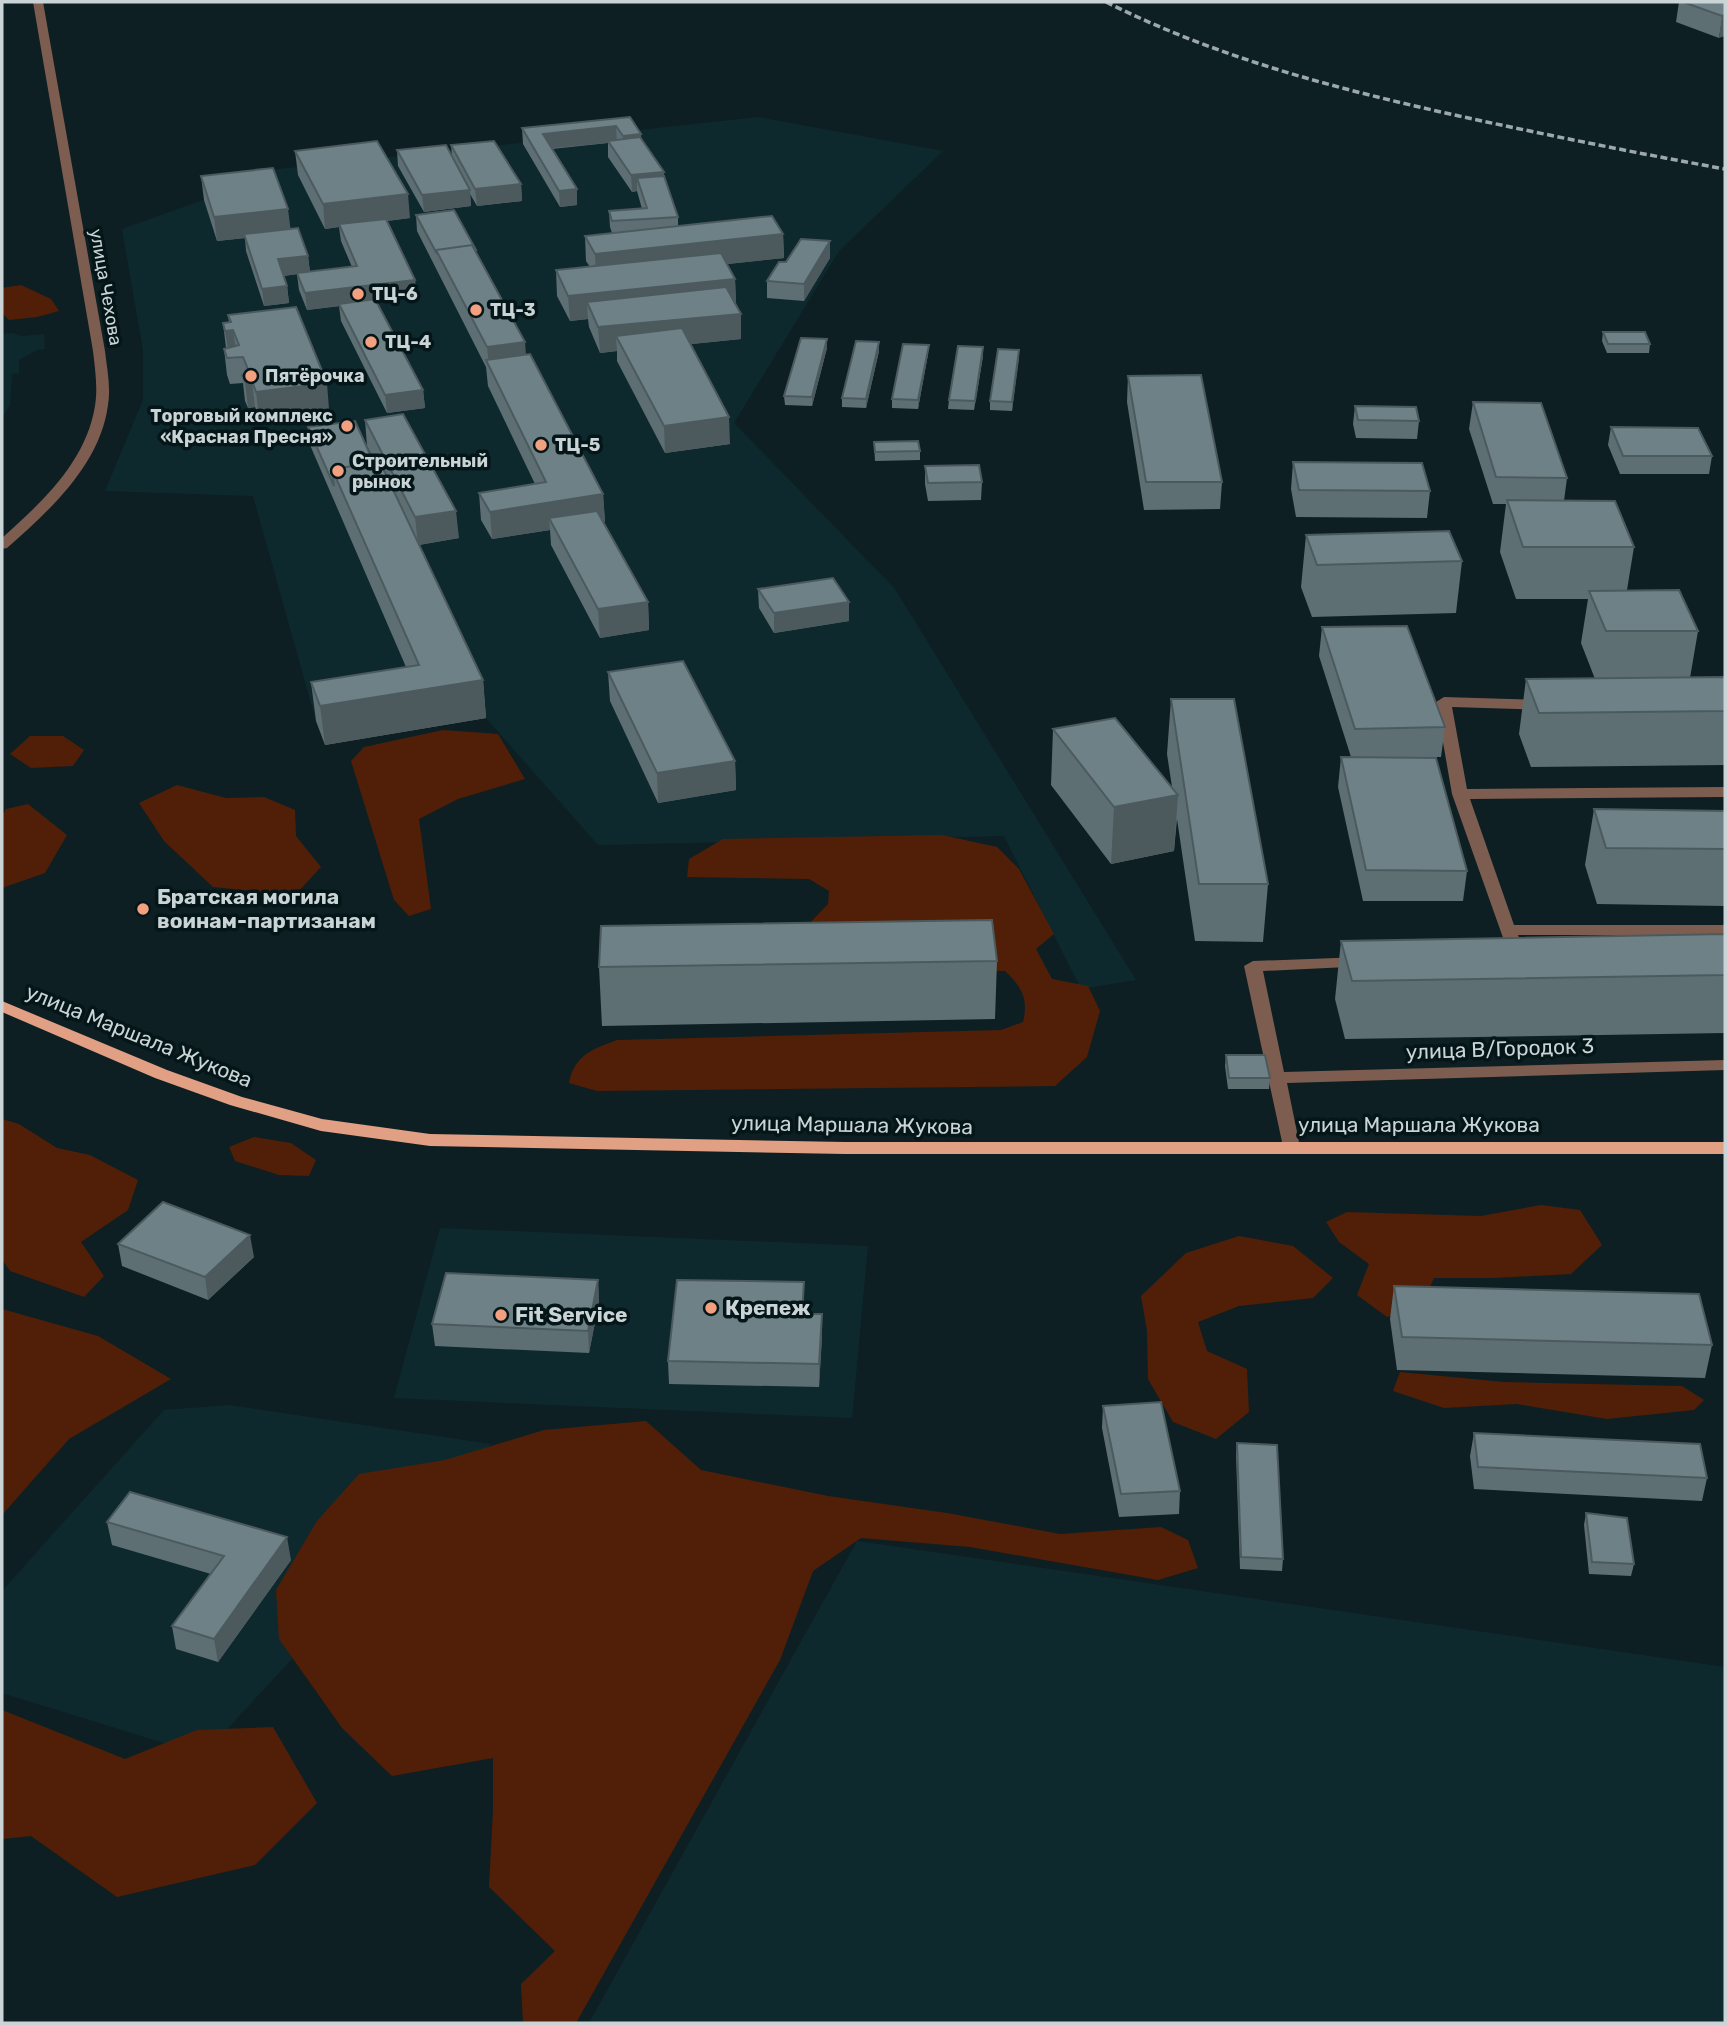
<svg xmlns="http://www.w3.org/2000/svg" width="1727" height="2025" viewBox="0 0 1727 2025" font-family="Rubik,sans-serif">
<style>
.built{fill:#0e292e}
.green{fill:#511f07}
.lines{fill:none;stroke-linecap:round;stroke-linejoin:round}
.minor{fill:#7d5d50;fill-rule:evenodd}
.major{fill:#e19f84;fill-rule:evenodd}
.rail{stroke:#9ca8ab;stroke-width:3.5;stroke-dasharray:7 3.5;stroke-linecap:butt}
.wall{fill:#5e6f73}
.shaded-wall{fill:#4c5a5e}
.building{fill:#6d8186;stroke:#4c5a5e;stroke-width:2}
.poi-dot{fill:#f2a07f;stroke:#051619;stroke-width:2.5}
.labels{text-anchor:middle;stroke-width:7;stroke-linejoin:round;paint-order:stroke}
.far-street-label{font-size:18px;fill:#cad4d7;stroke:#051619}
.far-poi-label{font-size:18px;font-weight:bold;fill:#cad4d7;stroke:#051619;text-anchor:start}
.poi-label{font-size:21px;font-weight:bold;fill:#cad4d7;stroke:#051619;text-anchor:start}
.street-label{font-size:21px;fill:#cad4d7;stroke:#051619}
</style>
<rect width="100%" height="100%" fill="#0d1f23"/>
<!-- built -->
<path class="built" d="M758,117L943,151L839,251L734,423L895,589L1136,980L1081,989L1004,836L598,845L486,718L325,745L316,721L253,496L105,491L143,400V350L122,229L206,199L243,173Z
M12,333L22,336L44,334L45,349L37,350L19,360V373L12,374L10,405L2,418V334Z
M440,1228L868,1246L852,1418L394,1398Z
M229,1405L491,1444L203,1755L2,1693V1591L164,1410Z
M857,1541L1725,1667V2023H589Z"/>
<!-- green -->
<path class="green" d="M21,285L51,299L59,311L37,317L9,320L2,313V288Z
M443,730L498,734L525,779L458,799L419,819L431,909L409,916L394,900L351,761L364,747Z
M30,736H63L84,750L73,766L31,768L10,754Z
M177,785L226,798L264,797L295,810L296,836L321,867L295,895L213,887L164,841L139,803Z
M28,804L67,835L45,873L2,888V816L6,809Z
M942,835L997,847L1019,869L1054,934L1036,949L1052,979L1088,986L1100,1011L1087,1057L1055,1086L597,1091L569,1083C574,1055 593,1049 617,1040L1001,1030L1023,1022C1029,999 1021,986 1005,971L628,968L802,931L828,904L829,891L809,879L687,877L689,859L723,839Z
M2,1119L19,1124L57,1148L90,1155L138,1180L128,1210L81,1242L104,1276L84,1297L10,1271L2,1259Z
M254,1137L291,1143L316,1160L309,1176L279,1175L235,1161L229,1147Z
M1541,1205L1580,1210L1602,1245L1571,1274L1492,1278H1434L1422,1305L1387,1317L1357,1295L1369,1264L1339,1242L1326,1222L1347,1212L1481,1216Z
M1239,1236L1293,1246L1333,1278L1313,1298L1239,1306L1198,1322L1207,1351L1247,1369L1249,1412L1216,1439L1173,1422L1148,1379L1147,1331L1141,1296L1186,1253Z
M2,1309L98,1336L171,1379L69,1439L2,1515Z
M1400,1372L1504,1382L1682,1386L1704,1400L1694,1410L1607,1419L1517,1404L1444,1408L1393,1391Z
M646,1421L701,1470L828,1496L947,1513L1060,1534L1161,1527L1188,1540L1198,1568L1158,1580L970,1547L861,1538L813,1571L780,1660L576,2023H523L521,1984L555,1951L489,1887L493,1810V1758L392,1776L342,1728L279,1639L276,1590L317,1521L359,1474L445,1460L544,1430Z
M2,1710L125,1759L197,1730L273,1727L317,1803L255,1865L117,1897L31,1836L2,1839Z"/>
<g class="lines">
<!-- minor -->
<path class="minor" d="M33,2H43L105,351C107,369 111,387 108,405C100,465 50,510 7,548L2,549V538C42,502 86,462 95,406C98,388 95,369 93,351Z
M1444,697L1546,700L1554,705L1546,710L1452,707L1467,789L1725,787V797L1470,799L1514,925H1725V935H1518L1527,959L1524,963H1512L1452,794L1436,702Z
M1362,957L1371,962L1368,966L1263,971L1284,1072L1725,1060V1070L1287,1083L1300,1147L1298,1151H1284L1244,966L1253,961Z"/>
<!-- major -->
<path class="major" d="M2,1001L167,1070L242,1097L322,1119L430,1134L845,1142H1725V1154H845L430,1146L321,1131L230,1105L155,1078L2,1012Z"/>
<!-- rail -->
<path class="rail" d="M1106,2C1218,58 1337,89 1459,116C1547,135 1636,153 1725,169"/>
</g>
<!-- wall -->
<path class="wall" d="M1679,2H1725L1719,38L1676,22Z
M630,117L641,140L664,177L678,217V226L783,234L784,258L727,264L735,279L736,304L741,339L691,344L730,444L665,453L617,361V351L600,353L589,327L588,319L570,321L557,296L556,270L590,267L586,261L585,236L612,233L610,227L609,211L642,209L637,191L632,192L608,157V143L552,149L577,205L560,207L523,144L522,128Z
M451,145L521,184L522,201L477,206L470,194L471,206L424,212L398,166L397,150L452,156Z
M295,151L410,218L387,221L415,280L417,297L377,302L423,390L425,408L387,413L341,321L339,306L307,310L299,290L297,274L284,276L287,286L289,303L264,306L246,251L245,238L217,241L204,200L201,176L291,229L308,256L310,272L352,267L341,241L339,227L325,229L298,175Z
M416,215L476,254L526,355L603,494L605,522H603L648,602L649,630L600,638L551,545L550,530L492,539L481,520L479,493L535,484L488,386L486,367L417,231Z
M830,241V258L804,301L767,298V281L786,262Z
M228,315L329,409L259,418L255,407L248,408L245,401L243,383L230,384L227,375L224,349L226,348L223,323L229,322Z
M1603,332L1650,344L1649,353H1607L1602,341Z
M879,342V351L866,408L842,407V398Z
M827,348L812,406L785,405L784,396Z
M1019,350L1012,411L990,410V401Z
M928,354L918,409L892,408V399Z
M983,356L974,410L948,409L949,400Z
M1128,376L1222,482L1220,509L1144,510L1127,402Z
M1473,402L1567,478L1564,501L1634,547L1627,590L1698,631L1690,678L1725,677V765L1531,767L1519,734L1526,679H1595L1581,643L1588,599H1516L1500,552L1506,504H1493L1469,429Z
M1355,406L1419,421L1417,439L1356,438L1353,424Z
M365,420L459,538L419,545L483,680L486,718L325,745L316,721L311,682L406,667L310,445L308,427L374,463H376L367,446Z
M1611,427L1712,456L1709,474H1620L1608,445Z
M874,442L920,451V460L875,461Z
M1293,462L1430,491L1427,518L1296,517L1291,489Z
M925,466L982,482L981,500L928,501L925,484Z
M1306,535L1462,561L1456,613L1312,617L1301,587Z
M758,589L849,602V621L774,633L759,608Z
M1322,627L1445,727L1441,757H1404L1467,871L1463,901H1363L1338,787L1341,757H1351L1319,656Z
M608,672L735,761L736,790L658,803L610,701Z
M1171,699L1268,884L1263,942L1195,941L1177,819L1174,851L1111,864L1051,785L1053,729L1172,787L1167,754Z
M1594,809L1725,811V906L1597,904L1585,865Z
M1725,934V1033L1345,1039L1335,999L1341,941Z
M997,961L995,1019L602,1026L599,967Z
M1226,1055L1270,1078L1269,1089H1228L1225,1066Z
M118,1244L254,1257L208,1300L122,1266Z
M598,1280L599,1302L589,1353L435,1346L432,1324Z
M1394,1286L1712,1345L1705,1378L1397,1370L1390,1319Z
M804,1305V1314H822V1336L819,1387L669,1384L668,1361Z
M1103,1406L1180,1491L1179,1514L1119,1517L1102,1428Z
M1474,1433L1707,1478L1702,1501L1474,1489L1470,1456Z
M1237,1443L1283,1559L1282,1571L1240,1569L1236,1455Z
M1586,1513L1634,1564L1631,1576L1589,1574L1584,1525Z
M107,1522L291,1560L218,1662L176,1649L172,1626L211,1574L112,1545Z"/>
<!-- shaded-wall -->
<path class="shaded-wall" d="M1725,15V36L1719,38L1722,16Z
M616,126L617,142L544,149L543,134Z
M641,134L642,150L624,152L623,136Z
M664,172L665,188L637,178V191L632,192L631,175Z
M521,184L522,201L477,206L475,189Z
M577,189V205L560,207L559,191Z
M470,190L471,206L424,212L422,195Z
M408,194L410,218L340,227L339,224V227L325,229L323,204Z
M288,209L291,233L244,234L245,238L217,241L214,217Z
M783,234L784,258L596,278L595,254Z
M830,241V258L804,301V284Z
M308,256L310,273L280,276L278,259Z
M735,279L736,304L587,302L588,319L570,321L568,296Z
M415,280L417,297L307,310L305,293Z
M287,286L289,303L264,306L262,289Z
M741,314V339L624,351L616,336L617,351L600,353L598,327Z
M233,330L237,355L229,356L225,331Z
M827,339V348L812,406V397Z
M525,342L527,368L489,366L487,347Z
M879,342V351L866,408V399Z
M929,345L928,354L918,409V400Z
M983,347V356L974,410L975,401Z
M1019,350V359L1012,411V402Z
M252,381L255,407L248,408L245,382Z
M327,383L329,409L259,418L256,392Z
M423,390L425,408L387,413L385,395Z
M729,417L730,444L665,453L664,426Z
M603,494L605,522L556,529L549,518L550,530L492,539L490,512Z
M456,511L459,538L418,545L415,517Z
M648,602L649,630L600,638L598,609Z
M849,602V621L774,633V613Z
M483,680L486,718L325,745L320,706Z
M735,761L736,790L658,803L657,773Z
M1178,795L1174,851L1111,864L1114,807Z
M250,1235L254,1257L208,1300L205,1277Z
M598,1280L599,1302L589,1353L588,1331Z
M804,1282V1305L802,1336V1314Z
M822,1314V1336L819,1387V1364Z
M287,1537L291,1560L218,1662L214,1639Z"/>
<!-- building -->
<path class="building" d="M1683,2H1725V15L1722,16Z
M630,117L641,134L623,136L616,126L543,134L577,189L559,191L522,128Z
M640,137L664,172L631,175L608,141Z
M377,141L408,194L323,204L295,151Z
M494,141L521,184L475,189L451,145Z
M446,145L470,190L422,195L397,150Z
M273,168L288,209L214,217L201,176Z
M664,176L678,217L612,221L609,211L647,208L637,178Z
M454,210L476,250H475L472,245L436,250L437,254L416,215Z
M772,216L783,234L595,254L585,236Z
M386,219L415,280L305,293L297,273L357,266L339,224Z
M298,228L308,256L278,259L287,286L262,289L244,234Z
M801,239L830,241L804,284L767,281L779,262H786Z
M472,245L525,342L487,347L436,250Z
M721,253L735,279L568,296L556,270Z
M726,287L741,314L598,327L587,302Z
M375,299L423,390L385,395L339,304Z
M296,307L327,383L256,392L252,381L245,382L242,375L250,374L243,357L227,358L224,349L239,345L233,330L225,331L223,323L231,322L228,315Z
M682,328L729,417L664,426L616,336Z
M1603,332H1645L1650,344H1608Z
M801,338L827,339L812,397L784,396Z
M856,341L879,342L866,399L842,398Z
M903,344L929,345L918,400L892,399Z
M958,346L983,347L975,401L949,400Z
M998,349L1019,350L1012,402L990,401Z
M530,354L603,494L490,512L479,493L546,482L486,360Z
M1201,375L1222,482H1146L1128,376Z
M1473,402L1541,403L1567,478L1496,477Z
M1355,406L1416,407L1419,421L1358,420Z
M403,414L456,511L415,517L365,420Z
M355,421L374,463L332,469L334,486L308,427Z
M1611,427L1698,428L1712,456H1623Z
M918,441L920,451L875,452L874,442Z
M380,462L483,680L320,706L311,682L419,665L332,469Z
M1293,462L1422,463L1430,491L1299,490Z
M979,465L982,482L928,483L925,466Z
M1507,500L1615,501L1634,547H1523Z
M597,511L648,602L598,609L549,518Z
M1449,531L1462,561L1317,565L1306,535Z
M833,578L849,602L774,613L758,589Z
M1679,590L1698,631H1606L1589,591Z
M1407,626L1445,727L1355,729L1322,627Z
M683,661L735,761L657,773L608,672Z
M1725,677V711L1539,713L1526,679Z
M1171,699H1234L1268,884H1199Z
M1115,718L1178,795L1114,807L1053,729Z
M1341,757L1436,758L1467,871L1366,870Z
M1594,809L1725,811V849L1606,848Z
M992,920L997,961L599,967L601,926Z
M1725,934V975L1352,981L1341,941Z
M1226,1055H1265L1270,1078H1229Z
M163,1202L250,1235L205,1277L118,1244Z
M446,1273L598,1280L588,1331L432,1324Z
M677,1280L804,1282L802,1314H822L819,1364L668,1361Z
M1394,1286L1699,1294L1712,1345L1402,1337Z
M1161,1402L1180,1491L1121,1494L1103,1406Z
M1474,1433L1700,1444L1707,1478L1478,1467Z
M1237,1443L1277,1445L1283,1559L1241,1557Z
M130,1492L287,1537L214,1639L172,1626L224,1556L107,1522Z
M1586,1513L1627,1518L1634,1564L1592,1562Z"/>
<!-- markers -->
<g class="poi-dot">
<circle cx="358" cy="294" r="7"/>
<circle cx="476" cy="310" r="7"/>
<circle cx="371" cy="342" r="7"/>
<circle cx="251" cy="376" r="7"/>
<circle cx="347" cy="426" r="7"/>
<circle cx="541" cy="445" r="7"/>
<circle cx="338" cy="471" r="7"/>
<circle cx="143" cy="909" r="7"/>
<circle cx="711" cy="1308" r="7"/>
<circle cx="501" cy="1315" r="7"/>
</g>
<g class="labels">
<!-- far-street labels -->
<g class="far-street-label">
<text transform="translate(106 287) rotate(80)" y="6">улица Чехова</text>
</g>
<!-- far-poi labels -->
<g class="far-poi-label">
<text x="372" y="300">ТЦ-6</text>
<text x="490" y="316">ТЦ-3</text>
<text x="385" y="348">ТЦ-4</text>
<text x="265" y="382">Пятёрочка</text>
<text x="333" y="422" text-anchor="end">Торговый комплекс<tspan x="333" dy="21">«Красная Пресня»</tspan></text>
<text x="555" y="451">ТЦ-5</text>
<text x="352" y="467">Строительный<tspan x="352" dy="21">рынок</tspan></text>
</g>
<!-- poi labels -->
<g class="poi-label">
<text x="157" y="904">Братская могила<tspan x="157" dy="24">воинам-партизанам</tspan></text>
<text x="725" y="1315">Крепеж</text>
<text x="515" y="1322">Fit Service</text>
</g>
<!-- street labels -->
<g class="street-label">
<text transform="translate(139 1036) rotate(22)" y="7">улица Маршала Жукова</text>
<text transform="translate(1500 1049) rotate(-2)" y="7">улица В/Городок 3</text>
<text transform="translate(852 1125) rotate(1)" y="7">улица Маршала Жукова</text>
<text x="1419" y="1132">улица Маршала Жукова</text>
</g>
</g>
<!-- border -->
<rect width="1727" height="2025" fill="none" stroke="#cad4d7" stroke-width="7"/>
</svg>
